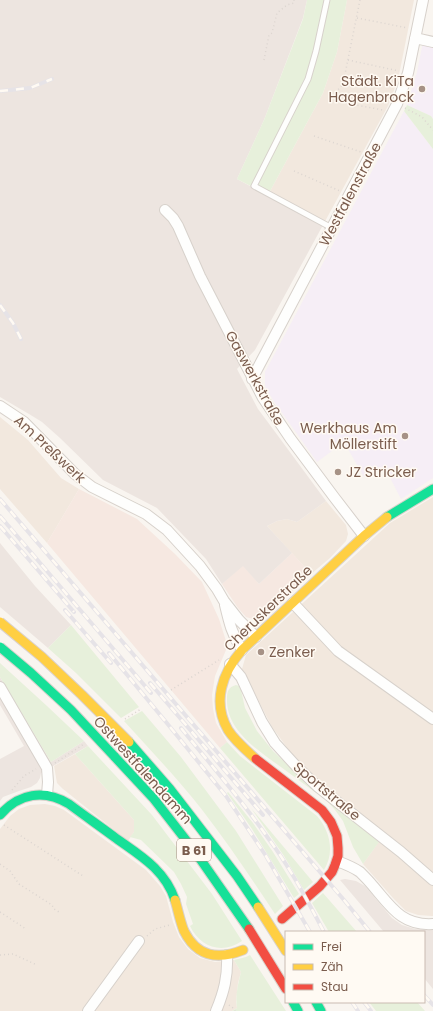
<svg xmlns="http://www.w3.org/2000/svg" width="433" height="1011" viewBox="0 0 433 1011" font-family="Poppins,sans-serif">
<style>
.residential{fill:#f2e8de}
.commercial{fill:#f6e8e1}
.industrial{fill:#ede5e0}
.education{fill:#f6eef6}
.green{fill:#e7f0db}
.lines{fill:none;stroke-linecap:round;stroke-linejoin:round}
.lane-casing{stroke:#d7d1cb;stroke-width:7}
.street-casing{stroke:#d7d1cb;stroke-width:12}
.fast-casing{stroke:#d9d2cb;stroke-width:11}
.slow-casing{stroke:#d9d2cb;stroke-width:11}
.jam-casing{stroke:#d9d2cb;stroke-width:11}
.path{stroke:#dcd5d0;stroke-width:1.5;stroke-dasharray:1 3;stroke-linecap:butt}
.lane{stroke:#fefefd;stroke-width:5}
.street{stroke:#fefefd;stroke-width:10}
.fast{stroke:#16e098;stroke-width:9}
.slow{stroke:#ffcf43;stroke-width:9}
.jam{stroke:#f24e42;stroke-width:9}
.rail-casing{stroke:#e6e3e7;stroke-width:4}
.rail{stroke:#fffaf3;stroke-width:2.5;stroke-dasharray:8;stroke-linecap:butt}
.fast-bridge-casing{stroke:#dad1cc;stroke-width:11;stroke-linecap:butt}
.slow-bridge-casing{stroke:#dad1cc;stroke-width:11;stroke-linecap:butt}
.fast-bridge{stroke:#16e098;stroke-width:9}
.slow-bridge{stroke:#ffcf43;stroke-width:9}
.poi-dot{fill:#a69286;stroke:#fffaf3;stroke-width:1.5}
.labels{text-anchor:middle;stroke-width:3;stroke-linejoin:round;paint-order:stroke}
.shield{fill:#fffaf3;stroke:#a28b7f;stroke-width:1}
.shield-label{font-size:13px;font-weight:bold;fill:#7a5c4d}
.poi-label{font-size:14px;fill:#7a5c4d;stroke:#fffaf3;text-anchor:end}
.street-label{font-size:14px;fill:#7a5c4d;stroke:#fffaf3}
</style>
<rect width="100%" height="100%" fill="#f9f5f0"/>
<!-- residential -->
<path class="residential" d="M347,0H414L398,80L388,106L323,225L268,195L323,93L337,52Z
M0,417L28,440L61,478L79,489L47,543L0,489Z
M433,497V916H432L418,915L406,911L393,898L363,864L385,833L315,777L291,753L272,727L242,669L246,655L390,523Z
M326,501L346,525L348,534L346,541L330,558L311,574L267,526L277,521L287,519L297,522Z
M75,754L134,820V832L128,841L63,789L57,783L54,766Z
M45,804L55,806L64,810L146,870L160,886L166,896L173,922L179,937L188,949L200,958L215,962L234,960L241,972L238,983L236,1002L237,1008L232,1011H0V829L10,816L19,809L30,805Z"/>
<!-- commercial -->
<path class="commercial" d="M79,489L137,519L175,554L202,582L219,619L226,641V650L215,676L212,695L213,709L216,723L227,742L220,748L47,543Z
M292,553L311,574L264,618L256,620L246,617L238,608L222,584L243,565L259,584Z"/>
<!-- industrial -->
<path class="industrial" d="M0,0H307L303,18L264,120L237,179L323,225L255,350L237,369L258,409L267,421L326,501L297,522L287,519L277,521L267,526L292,553L259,584L243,566L222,584L206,559L157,508L103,480L60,438L42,422L29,414L0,397Z
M0,543L35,586L71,625L48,648L0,607Z
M0,677L51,762L84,741L88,746L41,773L40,778L37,783L31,787L19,791L3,797L0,801V759L24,746L0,705Z
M345,879L356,881L365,886L392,918L402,925L415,929L433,930V989L424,978V932H384L340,880Z"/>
<!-- education -->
<path class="education" d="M423,42L433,45V119L431,116L407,105L417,72Z
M404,111L433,149V478L401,499L384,466L364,477L344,442L317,462L275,403L266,389L265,384V372Z"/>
<!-- green -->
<path class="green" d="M307,0H347L337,52L323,93L268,195L237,179L264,120L303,19Z
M407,105L431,116L433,119V149L404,111Z
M71,625L139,707L121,718L76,673L48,648Z
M0,663L47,706L84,741L51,762L0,677Z
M236,685L239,686L241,690L245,708L257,731L273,751L310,786L379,842L363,864L353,847L343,821L335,810L327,801C313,791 299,780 285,770C262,753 226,732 227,699C227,692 228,687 236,685Z
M142,711L181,757L236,831L283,906L275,914C252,879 229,845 203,811C179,780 151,751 124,721Z
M227,742L240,756L317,816C330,831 335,852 324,870L220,748Z
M88,746L152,815L212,894L242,941C222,955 200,947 190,926L193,924L186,904L187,897L181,884L174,872L141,840L130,837L134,832V820L75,754Z
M228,792L253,823L273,852L299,894L294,898L252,829L227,793Z
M251,808L313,882L304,890L284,856Z
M323,893L357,932H329L312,903Z
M250,955L286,1011H232L237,1008C235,996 238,984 241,972L234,960L246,957Z
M369,1002H417L425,1011H376Z"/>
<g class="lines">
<defs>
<path id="lane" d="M327,0L316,51L308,79L254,186L332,228"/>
<path id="street" d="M415,38L433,42
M165,210L173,218L178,226L200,276L263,398L290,438L334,497L364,536
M252,379L397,104L408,73L423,0
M0,406L24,422L75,474L92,487L146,514L167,530L200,566L217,589L224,601L239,620L256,637
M293,603L338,651L433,719
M225,605C229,622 232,635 242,650
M230,664L241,677L262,722L275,743L296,766L317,786L401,852L433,880
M0,687L47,768L48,782L47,795
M337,861C345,864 353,867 360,872C364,876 369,881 373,886C391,907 402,926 433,924
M88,1011L139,941
M216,1011C224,992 228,976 227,955"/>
<path id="fast" d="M387,517L433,489
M129,742L170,789L237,876L258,907
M114,756L154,799L196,853L249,929
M0,815C19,793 44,789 69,804C85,816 101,827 117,839C141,856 165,870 175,900
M293,1002L298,1011
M316,1002L321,1011"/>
<path id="slow" d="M256,759C246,750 235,741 228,730C212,702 222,673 242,650L364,536L387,517
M175,900C178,910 180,921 184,931C197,957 218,960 243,950
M258,907L286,951"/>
<path id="jam" d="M256,759L322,810L331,822L337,836L338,848V856L335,865L332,872L320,886L282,919
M249,929L286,989"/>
</defs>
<!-- lane casing -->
<use href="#lane" class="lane-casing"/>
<!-- street casing -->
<use href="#street" class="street-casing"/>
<!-- fast casing -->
<use href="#fast" class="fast-casing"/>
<!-- slow casing -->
<use href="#slow" class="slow-casing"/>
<!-- jam casing -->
<use href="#jam" class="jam-casing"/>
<!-- path -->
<path class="path" d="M360,0L343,84L337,91L335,101L383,110
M357,18L408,28
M264,60L269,35L272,33L277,13L287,5L294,3V0
M348,60L399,71
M405,108L422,117L433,130
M314,136L361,152
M294,171L340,191
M171,690L219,660
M125,719L141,709
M55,763L84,744
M12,790L24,776L36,769
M4,825L83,876
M0,864L10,871L19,884L52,905L54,909L59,912
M0,912L26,929
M147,936L155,929L170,925
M0,955L13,954L37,965
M229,1005L233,1008L235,1011"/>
<!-- lane -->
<use href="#lane" class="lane"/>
<!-- street -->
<use href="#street" class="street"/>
<!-- fast -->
<use href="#fast" class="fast"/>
<!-- slow -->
<use href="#slow" class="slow"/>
<!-- jam -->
<use href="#jam" class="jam"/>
<defs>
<path id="rail" d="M0,91L30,88L52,79
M0,305L13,323L21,339
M0,499L344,900L370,932
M0,516L151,693
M0,526L74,612
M65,610L111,663
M109,653L166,722L226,796L266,856L310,932
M150,683L263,815
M181,728C210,764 241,799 268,838C290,867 307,900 324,932
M424,995L433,1005
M352,1002L358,1011
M364,1002L371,1011"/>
</defs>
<!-- rail casing -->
<use href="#rail" class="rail-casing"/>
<!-- rail -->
<use href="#rail" class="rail"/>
<defs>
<path id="fast-bridge" d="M0,647L31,673L71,710L114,756"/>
<path id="slow-bridge" d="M0,622L42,657L82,695L129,742"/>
</defs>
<!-- fast-bridge casing -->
<use href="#fast-bridge" class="fast-bridge-casing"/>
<!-- slow-bridge casing -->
<use href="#slow-bridge" class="slow-bridge-casing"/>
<!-- fast-bridge -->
<use href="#fast-bridge" class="fast-bridge"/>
<!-- slow-bridge -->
<use href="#slow-bridge" class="slow-bridge"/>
</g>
<!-- markers -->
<g class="poi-dot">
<circle cx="422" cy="89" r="4"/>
<circle cx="405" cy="436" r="4"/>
<circle cx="338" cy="472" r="4"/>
<circle cx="261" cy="652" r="4"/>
</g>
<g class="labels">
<!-- shield labels -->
<rect class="shield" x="177" y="839" width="34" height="22" rx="3"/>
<g class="shield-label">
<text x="194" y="855">B 61</text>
</g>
<!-- poi labels -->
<g class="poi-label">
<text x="414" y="86">Städt. KiTa<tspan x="414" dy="16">Hagenbrock</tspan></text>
<text x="397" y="433">Werkhaus Am<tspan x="397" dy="16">Möllerstift</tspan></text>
<text x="346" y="477" text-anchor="start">JZ Stricker</text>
<text x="269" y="657" text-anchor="start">Zenker</text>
</g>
<!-- street labels -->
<g class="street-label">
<text transform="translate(350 194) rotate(-62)" y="5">Westfalenstraße</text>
<text transform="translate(255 378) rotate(61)" y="5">Gaswerkstraße</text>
<text transform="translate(50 449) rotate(43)" y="5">Am Preßwerk</text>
<text transform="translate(268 608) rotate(-44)" y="5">Cheruskerstraße</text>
<text transform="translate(143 770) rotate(48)" y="5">Ostwestfalendamm</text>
<text transform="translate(327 791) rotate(40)" y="5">Sportstraße</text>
</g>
</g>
<!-- legend -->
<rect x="285" y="931" width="140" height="72" fill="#fffaf3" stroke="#cabbb1"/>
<rect x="293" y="944" width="20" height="6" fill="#16e098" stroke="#cabbb1"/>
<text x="321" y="951" font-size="12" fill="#7a5c4d">Frei</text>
<rect x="293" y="964" width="20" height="6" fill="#ffcf43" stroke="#cabbb1"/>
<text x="321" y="971" font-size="12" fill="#7a5c4d">Zäh</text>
<rect x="293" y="984" width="20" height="6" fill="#f24e42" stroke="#cabbb1"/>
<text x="321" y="991" font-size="12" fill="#7a5c4d">Stau</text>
</svg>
